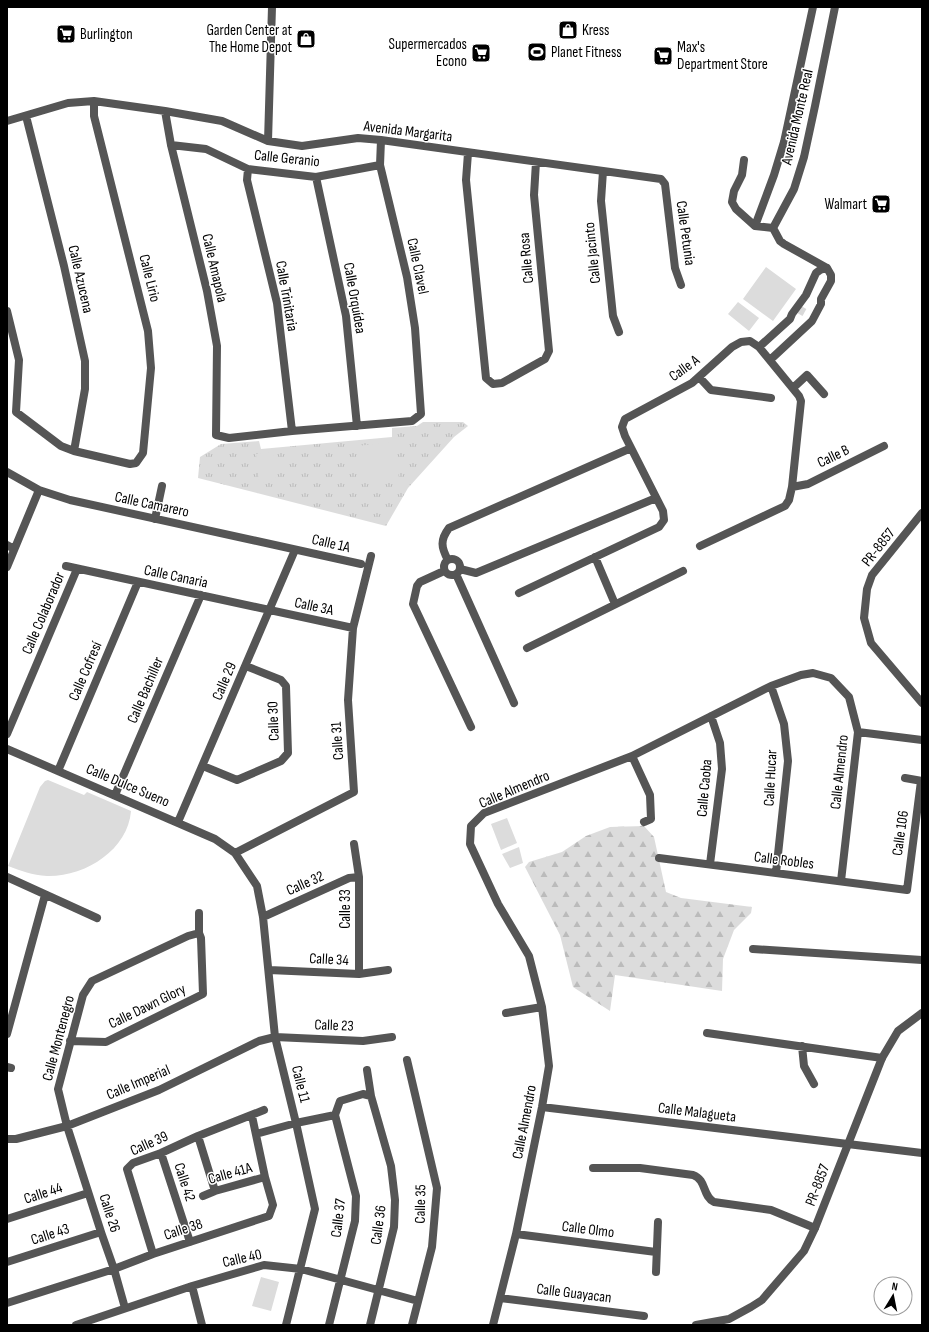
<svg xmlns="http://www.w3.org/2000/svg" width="929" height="1332" viewBox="0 0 929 1332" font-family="'Sofia Sans Condensed',sans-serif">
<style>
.grass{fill:url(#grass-tufts)}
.forest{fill:url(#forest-firs)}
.garden{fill:#dcdcdc}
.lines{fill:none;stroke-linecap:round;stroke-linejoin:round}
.minor-tunnel{stroke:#d9d9d9;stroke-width:8;stroke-dasharray:8 4;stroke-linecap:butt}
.minor{stroke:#555;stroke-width:8}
.tertiary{stroke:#555;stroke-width:8}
.labels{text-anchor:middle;stroke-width:3;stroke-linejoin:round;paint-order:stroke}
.poi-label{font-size:15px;fill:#000;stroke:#fff;text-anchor:start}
.street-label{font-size:15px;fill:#000;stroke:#fff}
</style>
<defs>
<pattern id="grass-tufts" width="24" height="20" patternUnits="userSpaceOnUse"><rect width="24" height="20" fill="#dcdcdc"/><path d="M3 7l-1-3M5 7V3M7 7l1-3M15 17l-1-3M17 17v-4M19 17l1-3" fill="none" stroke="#bbb"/></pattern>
<pattern id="forest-firs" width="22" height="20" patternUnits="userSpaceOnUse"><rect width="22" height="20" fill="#dcdcdc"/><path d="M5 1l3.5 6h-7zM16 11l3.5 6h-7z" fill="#bbb"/></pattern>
</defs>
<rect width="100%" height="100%" fill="#fff"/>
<!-- grass -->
<path class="grass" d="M423,422H463L468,426L454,437L408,488L386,526L198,478L200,457L221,444L259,441L261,449L392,437V428L417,426Z"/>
<!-- forest -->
<path class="forest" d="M644,826L654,837L666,892L681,898L752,907L751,913L734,930L723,959L722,991L615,975L610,1011L573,987L560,935L525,867L529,862L562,852L586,836L610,827Z"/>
<!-- garden -->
<path class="garden" d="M766,267L796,289L773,321L743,299Z
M738,302L759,318L749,331L728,314Z
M395,442L399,479L361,483L356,446Z
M273,452L276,481L259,483L256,454Z
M48,780L84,795L87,792L131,811C128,850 85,877 47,876C32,875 21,871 8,866L40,787L45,781Z
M507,818L517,843L501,850L491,824Z
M519,847L523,863L510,868L502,854Z
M261,1277L279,1282L271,1311L252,1306Z"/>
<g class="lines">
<!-- minor-tunnel -->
<path class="minor-tunnel" d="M799,314L804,305"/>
<!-- minor -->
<path class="minor" d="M165,111L171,145L207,291L217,346L216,435L229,438L292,431L412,421L421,414L415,328L407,277L380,165L381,140
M26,116L64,266L85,361V389L74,451
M7,121L68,103L94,101L165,111L222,121L268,141L302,146L358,138L381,140L661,179L665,184L675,268L681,285
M268,141L272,7
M171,145L206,149L248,169L316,177L380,165
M468,153L466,180L486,378L493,384L502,383L545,359L549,351L534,195L536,162
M744,160L742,175L734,191L732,202L736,209L755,226L773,228
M248,169L247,180L277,303L292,431
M603,171L601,201L613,316L619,332
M316,177L346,316L357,426
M755,226L774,175L784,142L813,7
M773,228L794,189L804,157L815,106L835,7
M773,228L780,241L784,244L827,268
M7,311L19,360L16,412L61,446L74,451L130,464L136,463L143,453L151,368L148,331L94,116V101
M759,347L790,319L792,314L806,295L816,273L820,270L827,268
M770,360L812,321L821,304V299L831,281V275L827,268
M699,377L711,390L771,398
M793,388L807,375L824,394
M7,472L39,490L70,500L361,564
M792,487L808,484L884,446
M155,519L162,486
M7,545L14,549
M595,557L615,604
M444 567a8 8 0 1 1 16 0a8 8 0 1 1-16 0Z
M448,560C441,547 440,540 449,528L631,448
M66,566L353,628
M7,567L39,490
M460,569L476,573L656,498
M444,571L420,582L417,586L413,604L471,727
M456,574L514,703
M519,593L659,527L664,520L663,511L625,436L622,427L625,419L692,383L732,347L741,342L750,341L759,347L799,396L801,401L792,487L789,500L785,506L700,546
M527,648L683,571
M771,686L784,724L788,761L776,873
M858,732L922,740
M7,734L77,569
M7,749L215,839L235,853L257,886L263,917L275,1037L296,1123L315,1209L286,1325
M632,756L650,795L651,819L644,822
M203,766L237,780L281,761L288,753L286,686L281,680L246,666
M58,771L138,582
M905,778L922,781
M115,795L201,595
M178,822L295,550
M354,844L359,877V974
M235,853L354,792L348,700L353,628L371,556
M659,858L907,890L921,781
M710,864L722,769L720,743L711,716
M7,877L97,918
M263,917L349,878L359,877
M753,949L922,960
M269,970L359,974L388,970
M506,1013L542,1007
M707,1033L882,1058
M7,1034L45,895
M70,1041L106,1042L203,994L201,938L199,933V913
M802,1046L804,1066L814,1084
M407,1060L437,1188L432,1247L412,1325
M7,1067L11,1068
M367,1070L371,1096
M542,1107L922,1153
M256,1134L296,1123L335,1115L340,1101L363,1094L371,1096L391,1166L395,1200L394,1227L370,1325
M198,1136L215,1191
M7,1139H16L67,1126L159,1090L259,1041L275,1037L363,1041L392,1037
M161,1153L190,1242
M593,1168H640L693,1175C707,1180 702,1196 714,1202L771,1210L815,1228
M203,1196L215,1191L265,1177
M7,1219L88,1193
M516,1234L656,1252
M153,1254L127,1169L133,1163L161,1153L198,1136L264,1110
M7,1262L101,1232
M656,1272L658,1222
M192,1286L202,1325
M500,1298L644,1316
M7,1303L114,1269L153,1254L269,1216L273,1205L265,1177L252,1116
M125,1308L114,1269L101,1232L67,1126L58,1089L83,995L92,981L188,936L199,933
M76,1325L192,1286L264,1265L301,1269L418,1301
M329,1325L355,1221L356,1196L335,1115
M493,1325L516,1234L542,1107L549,1066L542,1007L529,956L498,904L470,844L471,826L484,813L632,756L771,686L801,675L813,673L831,678L849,697L858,732L841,881"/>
<!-- tertiary -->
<path class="tertiary" d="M922,513L872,575L867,589L864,618L871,643L922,703
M696,1325L729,1319L751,1307L762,1300L804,1251L815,1228L882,1058L898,1031L922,1013"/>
</g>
<!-- icons -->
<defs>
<symbol id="shop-square" viewBox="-11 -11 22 22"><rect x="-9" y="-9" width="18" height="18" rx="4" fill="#000" stroke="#fff"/><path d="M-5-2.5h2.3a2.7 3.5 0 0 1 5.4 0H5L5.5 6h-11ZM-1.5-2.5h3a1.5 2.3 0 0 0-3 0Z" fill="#fff"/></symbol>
<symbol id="supermarket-square" viewBox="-11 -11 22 22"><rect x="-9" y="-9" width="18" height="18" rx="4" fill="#000" stroke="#fff"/><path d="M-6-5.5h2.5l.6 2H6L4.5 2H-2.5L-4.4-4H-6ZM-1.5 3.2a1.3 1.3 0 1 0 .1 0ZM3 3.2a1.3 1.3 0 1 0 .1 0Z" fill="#fff"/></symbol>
<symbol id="stadium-square" viewBox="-11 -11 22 22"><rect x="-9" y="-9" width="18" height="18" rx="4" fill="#000" stroke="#fff"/><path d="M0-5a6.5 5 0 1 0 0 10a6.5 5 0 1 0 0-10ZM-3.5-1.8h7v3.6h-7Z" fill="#fff"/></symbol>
</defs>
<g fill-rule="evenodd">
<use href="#shop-square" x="557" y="19" width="22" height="22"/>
<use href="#supermarket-square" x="55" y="23" width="22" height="22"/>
<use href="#shop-square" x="295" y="28" width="22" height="22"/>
<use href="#stadium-square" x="526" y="41" width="22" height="22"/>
<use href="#supermarket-square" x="470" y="42" width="22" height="22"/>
<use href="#supermarket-square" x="652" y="45" width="22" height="22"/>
<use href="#supermarket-square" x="870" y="193" width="22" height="22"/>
</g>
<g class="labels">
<!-- poi labels -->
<g class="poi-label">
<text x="292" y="35" text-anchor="end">Garden Center at<tspan x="292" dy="17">The Home Depot</tspan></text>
<text x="582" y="35">Kress</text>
<text x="80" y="39">Burlington</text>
<text x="467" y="49" text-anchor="end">Supermercados<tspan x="467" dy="17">Econo</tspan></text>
<text x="677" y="52">Max's<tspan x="677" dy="17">Department Store</tspan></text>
<text x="551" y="57">Planet Fitness</text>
<text x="867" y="209" text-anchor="end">Walmart</text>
</g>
<!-- street labels -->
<g class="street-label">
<text transform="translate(797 117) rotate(-77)" y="5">Avenida Monte Real</text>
<text transform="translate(408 131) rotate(7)" y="5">Avenida Margarita</text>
<text transform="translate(287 158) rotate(6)" y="5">Calle Geranio</text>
<text transform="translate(686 233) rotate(82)" y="5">Calle Petunia</text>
<text transform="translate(592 253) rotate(-96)" y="5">Calle Jacinto</text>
<text transform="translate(526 258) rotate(-95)" y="5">Calle Rosa</text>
<text transform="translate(418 266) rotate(78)" y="5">Calle Clavel</text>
<text transform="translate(215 268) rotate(77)" y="5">Calle Amapola</text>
<text transform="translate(150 278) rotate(76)" y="5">Calle Lirio</text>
<text transform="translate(81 279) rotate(77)" y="5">Calle Azucena</text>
<text transform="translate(287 296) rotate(80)" y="5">Calle Trinitaria</text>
<text transform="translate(355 298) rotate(80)" y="5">Calle Orquídea</text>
<text transform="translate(684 368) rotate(-36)" y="5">Calle A</text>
<text transform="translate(833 456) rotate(-26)" y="5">Calle B</text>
<text transform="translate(152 504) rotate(12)" y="5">Calle Camarero</text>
<text transform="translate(331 543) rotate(13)" y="5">Calle 1A</text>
<text transform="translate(878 547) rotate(-52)" y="5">PR-8857</text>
<text transform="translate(176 576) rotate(12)" y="5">Calle Canaria</text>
<text transform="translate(314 606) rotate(12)" y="5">Calle 3A</text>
<text transform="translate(43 613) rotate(-67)" y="5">Calle Colaborador</text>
<text transform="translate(85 671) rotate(-67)" y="5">Calle Cofresí</text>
<text transform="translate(224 681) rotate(-67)" y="5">Calle 29</text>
<text transform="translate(145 690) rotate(-67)" y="5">Calle Bachiller</text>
<text transform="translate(273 721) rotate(-92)" y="5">Calle 30</text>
<text transform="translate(337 741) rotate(-94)" y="5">Calle 31</text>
<text transform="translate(839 772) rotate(-84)" y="5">Calle Almendro</text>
<text transform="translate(770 778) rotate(-87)" y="5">Calle Hucar</text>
<text transform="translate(128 785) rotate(23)" y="5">Calle Dulce Sueno</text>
<text transform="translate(704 788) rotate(-85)" y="5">Calle Caoba</text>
<text transform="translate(514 789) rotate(-23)" y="5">Calle Almendro</text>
<text transform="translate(900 833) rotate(-82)" y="5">Calle 106</text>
<text transform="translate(784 860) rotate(7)" y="5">Calle Robles</text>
<text transform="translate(305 883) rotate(-24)" y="5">Calle 32</text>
<text transform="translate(345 909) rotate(-90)" y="5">Calle 33</text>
<text transform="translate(329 959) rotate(3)" y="5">Calle 34</text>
<text transform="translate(147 1006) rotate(-26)" y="5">Calle Dawn Glory</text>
<text transform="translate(334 1025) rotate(2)" y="5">Calle 23</text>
<text transform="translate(58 1038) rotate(-75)" y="5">Calle Montenegro</text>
<text transform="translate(138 1082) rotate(-23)" y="5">Calle Imperial</text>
<text transform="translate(301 1084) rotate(76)" y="5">Calle 11</text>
<text transform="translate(697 1112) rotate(7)" y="5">Calle Malagueta</text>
<text transform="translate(524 1122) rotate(-79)" y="5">Calle Almendro</text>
<text transform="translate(149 1143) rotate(-24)" y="5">Calle 39</text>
<text transform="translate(230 1173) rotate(-16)" y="5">Calle 41A</text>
<text transform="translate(185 1182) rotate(72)" y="5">Calle 42</text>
<text transform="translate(817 1185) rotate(-69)" y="5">PR-8857</text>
<text transform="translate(43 1193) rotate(-18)" y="5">Calle 44</text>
<text transform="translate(420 1204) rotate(-89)" y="5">Calle 35</text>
<text transform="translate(110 1213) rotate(72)" y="5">Calle 26</text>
<text transform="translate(338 1218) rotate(-83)" y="5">Calle 37</text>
<text transform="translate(378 1225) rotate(-82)" y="5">Calle 36</text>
<text transform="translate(183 1229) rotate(-18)" y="5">Calle 38</text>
<text transform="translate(588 1229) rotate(7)" y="5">Calle Olmo</text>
<text transform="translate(50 1234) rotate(-18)" y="5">Calle 43</text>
<text transform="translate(242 1258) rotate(-13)" y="5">Calle 40</text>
<text transform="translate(574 1293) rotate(7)" y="5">Calle Guayacan</text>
</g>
</g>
<!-- border -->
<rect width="929" height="1332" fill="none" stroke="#000000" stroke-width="16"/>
<!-- north arrow -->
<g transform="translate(893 1296) rotate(10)"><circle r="19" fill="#ffffff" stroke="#999999"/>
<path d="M0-3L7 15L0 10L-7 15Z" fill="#000000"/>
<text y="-6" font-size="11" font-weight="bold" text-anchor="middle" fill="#000000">N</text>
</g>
</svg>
